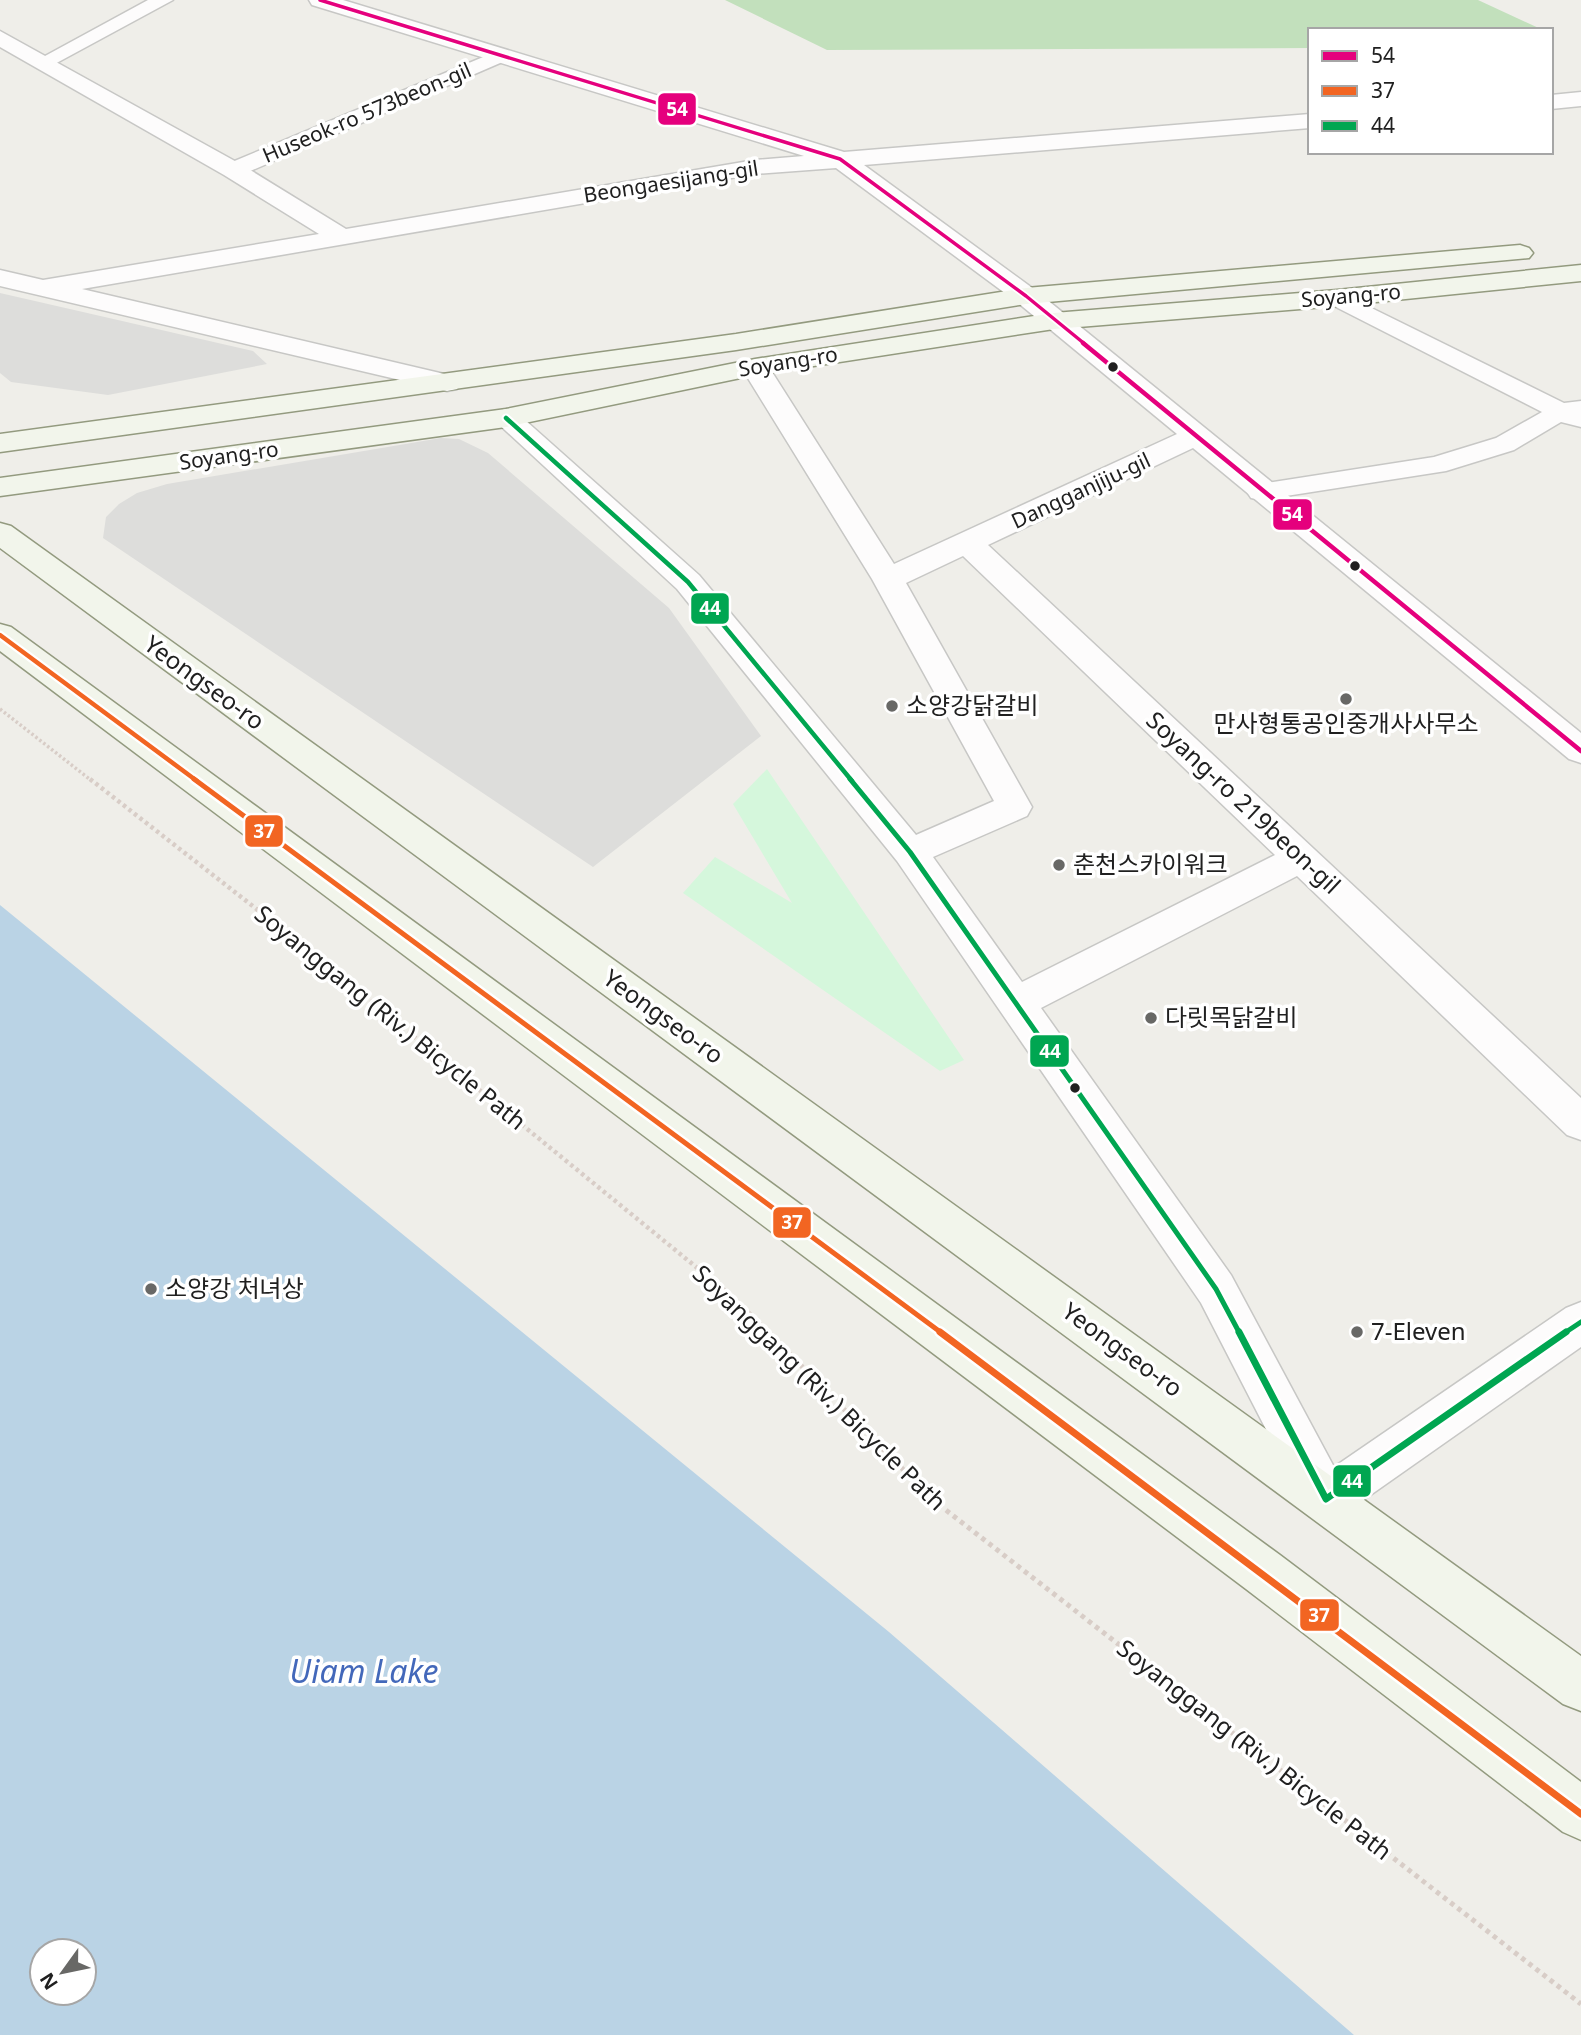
<svg xmlns="http://www.w3.org/2000/svg" width="1581" height="2035" viewBox="0 0 1581 2035" font-family="'Noto Sans','Noto Sans KR',sans-serif">
<style>
.forest{fill:#c2e0bc}
.park{fill:#d5f7dc}
.parking{fill:#dddddb}
.water{fill:#bad3e5;fill-rule:evenodd}
.lines{fill:none;stroke-linecap:round;stroke-linejoin:round}
.lane-casing{stroke:#c7c7c5;stroke-width:3}
.street-casing{stroke:#c7c7c5;stroke-width:3}
.secondary-casing{stroke:#939a7f;stroke-width:3}
.path-far2{stroke:#d8cdc7;stroke-width:3.5;stroke-dasharray:2.5 2.5;stroke-linecap:butt}
.path-far1{stroke:#d8cdc7;stroke-width:4.5;stroke-dasharray:3.5 3.5;stroke-linecap:butt}
.path{stroke:#d8cdc7;stroke-width:5;stroke-dasharray:4.5 4.5;stroke-linecap:butt}
.lane{fill:#fdfcfc;fill-rule:evenodd}
.street{fill:#fdfcfc;fill-rule:evenodd}
.secondary{fill:#f2f5eb;fill-rule:evenodd}
.bus-1-far1-casing{stroke:#fff;stroke-width:7}
.bus-1-casing{stroke:#fff;stroke-width:9}
.bus-2-far2-casing{stroke:#fff;stroke-width:9}
.bus-2-far1-casing{stroke:#fff;stroke-width:10}
.bus-2-casing{stroke:#fff;stroke-width:12}
.bus-3-far2-casing{stroke:#fff;stroke-width:9}
.bus-3-far1-casing{stroke:#fff;stroke-width:10}
.bus-3-casing{stroke:#fff;stroke-width:12}
.bus-1-far1{stroke:#e5007d;stroke-width:3.5}
.bus-1{stroke:#e5007d;stroke-width:4.5}
.bus-2-far2{stroke:#f26522;stroke-width:4.5}
.bus-2-far1{stroke:#f26522;stroke-width:5}
.bus-2{stroke:#f26522;stroke-width:7}
.bus-3-far2{stroke:#00a651;stroke-width:4.5}
.bus-3-far1{stroke:#00a651;stroke-width:5}
.bus-3{stroke:#00a651;stroke-width:7}
.bus-dot{fill:#202020;stroke:#fff;stroke-width:2.5}
.poi-dot{fill:#686866;stroke:#fff;stroke-width:2.5}
.labels{text-anchor:middle;stroke-width:7;stroke-linejoin:round;paint-order:stroke}
.far-street-label{font-size:21px;fill:#202020;stroke:#fff}
.street-label{font-size:24px;fill:#202020;stroke:#fff}
.poi-label{font-size:24px;fill:#202020;stroke:#fff;text-anchor:start}
.near-water-label{font-size:32px;font-style:italic;fill:#4368ba;stroke:#fff}
.line-badge{stroke:#fff;stroke-width:2.5}
.badge-label{font-size:19px;text-anchor:middle;font-weight:bold;fill:#fff}
</style>
<rect width="100%" height="100%" fill="#efeee9"/>
<!-- forest -->
<path class="forest" d="M725,0H1478L1543,30H1310V48L827,50Z"/>
<!-- park -->
<path class="park" d="M767,769L964,1060L940,1071L683,893L715,857L792,903L733,804Z"/>
<!-- parking -->
<path class="parking" d="M0,293L253,351L267,364L108,395L11,382L0,373Z
M441,438L459,439L488,453L669,608L761,736L593,867L103,538L106,517L119,504L137,493L167,484Z"/>
<!-- water -->
<path class="water" d="M0,905L889,1632L1354,2035H0ZM42,1951H84V1993H42Z"/>
<g class="lines">
<defs>
<path id="lane" d="M148,0H173L51,66H37L34,62Z
M500,50L507,52L510,56L507,60L241,175H225L222,170L225,165Z
M1337,291L1564,403L1581,401V427L1561,422L1514,450L1446,471L1261,500L1251,498L1247,492L1251,486L1261,484L1434,457L1496,438L1542,412L1328,303L1325,298L1328,293Z"/>
<path id="street" d="M309,0H343L844,152L1310,114V128L864,165L1035,290L1581,733V763L1569,759L1193,448L988,545L1581,1098V1140L1567,1135L1297,876L1041,1008L1231,1275L1334,1467L1566,1308L1581,1302V1347L1342,1515L1326,1521L1310,1515L1201,1303L897,861L677,589L492,418L496,412L506,409L516,412L699,575L916,835L994,801L872,579L741,367L745,361H765L894,564L1177,434L1017,302L836,168L755,174L82,289L457,377L461,383L457,389L447,391L0,286V270L43,280L319,234L224,175L0,47V31L242,165L346,229L755,160L804,156L312,5ZM963,556L1275,855L1022,982L933,857L1027,816L1032,807L906,583Z
M1581,92V106L1551,109V95Z"/>
<path id="secondary" d="M1520,245L1529,248L1533,253L1529,258L1026,304L736,350L0,452V434L736,334L1026,288Z
M1581,265V281L1337,306L1054,329L755,375L506,427L0,496V478L506,409L755,359L1054,313L1337,290Z
M0,523L11,526L1581,1656V1711L1563,1704L0,548Z
M0,624L11,627L1280,1555L1581,1782V1840L1563,1832L1246,1589L0,651Z"/>
</defs>
<!-- lane casing -->
<use href="#lane" class="lane-casing"/>
<!-- street casing -->
<use href="#street" class="street-casing"/>
<!-- secondary casing -->
<use href="#secondary" class="secondary-casing"/>
<!-- path-far2 -->
<path class="path-far2" d="M0,709L92,781"/>
<!-- path-far1 -->
<path class="path-far1" d="M90,779L286,932L734,1298L770,1334"/>
<!-- path -->
<path class="path" d="M768,1332L933,1500L1581,2004"/>
<!-- lane -->
<use href="#lane" class="lane"/>
<!-- street -->
<use href="#street" class="street"/>
<!-- secondary -->
<use href="#secondary" class="secondary"/>
<defs>
<path id="bus-1-far1" d="M320,0L840,159L1026,296L1086,345"/>
<path id="bus-1" d="M1083,343L1581,751"/>
<path id="bus-2-far2" d="M0,635L197,781"/>
<path id="bus-2-far1" d="M194,779L943,1334"/>
<path id="bus-2" d="M940,1332L1581,1814"/>
<path id="bus-3-far2" d="M506,418L688,582L852,781"/>
<path id="bus-3-far1" d="M850,779L910,852L1216,1289L1240,1334
M1563,1334L1581,1322"/>
<path id="bus-3" d="M1239,1332L1326,1499L1566,1332"/>
</defs>
<!-- bus-1-far1 casing -->
<use href="#bus-1-far1" class="bus-1-far1-casing"/>
<!-- bus-1 casing -->
<use href="#bus-1" class="bus-1-casing"/>
<!-- bus-2-far2 casing -->
<use href="#bus-2-far2" class="bus-2-far2-casing"/>
<!-- bus-2-far1 casing -->
<use href="#bus-2-far1" class="bus-2-far1-casing"/>
<!-- bus-2 casing -->
<use href="#bus-2" class="bus-2-casing"/>
<!-- bus-3-far2 casing -->
<use href="#bus-3-far2" class="bus-3-far2-casing"/>
<!-- bus-3-far1 casing -->
<use href="#bus-3-far1" class="bus-3-far1-casing"/>
<!-- bus-3 casing -->
<use href="#bus-3" class="bus-3-casing"/>
<!-- bus-1-far1 -->
<use href="#bus-1-far1" class="bus-1-far1"/>
<!-- bus-1 -->
<use href="#bus-1" class="bus-1"/>
<!-- bus-2-far2 -->
<use href="#bus-2-far2" class="bus-2-far2"/>
<!-- bus-2-far1 -->
<use href="#bus-2-far1" class="bus-2-far1"/>
<!-- bus-2 -->
<use href="#bus-2" class="bus-2"/>
<!-- bus-3-far2 -->
<use href="#bus-3-far2" class="bus-3-far2"/>
<!-- bus-3-far1 -->
<use href="#bus-3-far1" class="bus-3-far1"/>
<!-- bus-3 -->
<use href="#bus-3" class="bus-3"/>
</g>
<!-- markers -->
<g class="bus-dot">
<circle cx="1113" cy="367" r="6"/>
<circle cx="1355" cy="566" r="6"/>
<circle cx="1075" cy="1088" r="6"/>
</g>
<g class="poi-dot">
<circle cx="1346" cy="699" r="7"/>
<circle cx="892" cy="706" r="7"/>
<circle cx="1059" cy="865" r="7"/>
<circle cx="1151" cy="1018" r="7"/>
<circle cx="151" cy="1289" r="7"/>
<circle cx="1357" cy="1332" r="7"/>
</g>
<g class="labels">
<!-- far-street labels -->
<g class="far-street-label">
<text transform="translate(367 113) rotate(-23)" y="7">Huseok-ro 573beon-gil</text>
<text transform="translate(671 182) rotate(-9)" y="7">Beongaesijang-gil</text>
<text transform="translate(1351 296) rotate(-5)" y="7">Soyang-ro</text>
<text transform="translate(788 362) rotate(-9)" y="7">Soyang-ro</text>
<text transform="translate(229 456) rotate(-8)" y="7">Soyang-ro</text>
<text transform="translate(1081 491) rotate(-25)" y="7">Dangganjiju-gil</text>
</g>
<!-- street labels -->
<g class="street-label">
<text transform="translate(204 683) rotate(36)" y="8">Yeongseo-ro</text>
<text transform="translate(1243 803) rotate(43)" y="8">Soyang-ro 219beon-gil</text>
<text transform="translate(663 1017) rotate(36)" y="8">Yeongseo-ro</text>
<text transform="translate(390 1018) rotate(39)" y="8">Soyanggang (Riv.) Bicycle Path</text>
<text transform="translate(1122 1350) rotate(36)" y="8">Yeongseo-ro</text>
<text transform="translate(819 1388) rotate(44)" y="8">Soyanggang (Riv.) Bicycle Path</text>
<text transform="translate(1254 1750) rotate(38)" y="8">Soyanggang (Riv.) Bicycle Path</text>
</g>
<!-- poi labels -->
<g class="poi-label">
<text x="906" y="714">소양강닭갈비</text>
<text x="1346" y="732" text-anchor="middle">만사형통공인중개사사무소</text>
<text x="1073" y="873">춘천스카이워크</text>
<text x="1165" y="1026">다릿목닭갈비</text>
<text x="165" y="1297">소양강 처녀상</text>
<text x="1371" y="1340">7-Eleven</text>
</g>
<!-- near-water labels -->
<g class="near-water-label">
<text x="364" y="1683">Uiam Lake</text>
</g>
</g>
<g class="line-badge">
<rect x="657" y="92" width="40" height="34" rx="7" fill="#e5007d"/>
<rect x="1272" y="498" width="41" height="33" rx="7" fill="#e5007d"/>
<rect x="690" y="592" width="40" height="33" rx="7" fill="#00a651"/>
<rect x="244" y="814" width="40" height="34" rx="7" fill="#f26522"/>
<rect x="1029" y="1034" width="41" height="34" rx="7" fill="#00a651"/>
<rect x="772" y="1206" width="40" height="33" rx="7" fill="#f26522"/>
<rect x="1332" y="1464" width="40" height="34" rx="7" fill="#00a651"/>
<rect x="1299" y="1598" width="41" height="34" rx="7" fill="#f26522"/>
</g>
<g class="badge-label">
<text x="677" y="116">54</text>
<text x="1292" y="521">54</text>
<text x="710" y="615">44</text>
<text x="264" y="838">37</text>
<text x="1050" y="1058">44</text>
<text x="792" y="1229">37</text>
<text x="1352" y="1488">44</text>
<text x="1319" y="1622">37</text>
</g>
<!-- legend -->
<rect x="1308" y="28" width="245" height="126" fill="#ffffff" stroke="#a6a6a6" stroke-width="2"/>
<rect x="1322" y="51" width="35" height="10" fill="#e5007d" stroke="#a6a6a6" stroke-width="2"/>
<text x="1371" y="63" font-size="21" fill="#202020">54</text>
<rect x="1322" y="86" width="35" height="10" fill="#f26522" stroke="#a6a6a6" stroke-width="2"/>
<text x="1371" y="98" font-size="21" fill="#202020">37</text>
<rect x="1322" y="121" width="35" height="10" fill="#00a651" stroke="#a6a6a6" stroke-width="2"/>
<text x="1371" y="133" font-size="21" fill="#202020">44</text>
<!-- north arrow -->
<g transform="translate(63 1972) rotate(237)"><circle r="33" fill="#ffffff" stroke="#a6a6a6" stroke-width="2"/>
<path d="M0-5L12 26L0 18L-12 26Z" fill="#686866"/>
<text y="-10" font-size="19" font-weight="bold" text-anchor="middle" fill="#202020">N</text>
</g>
</svg>
